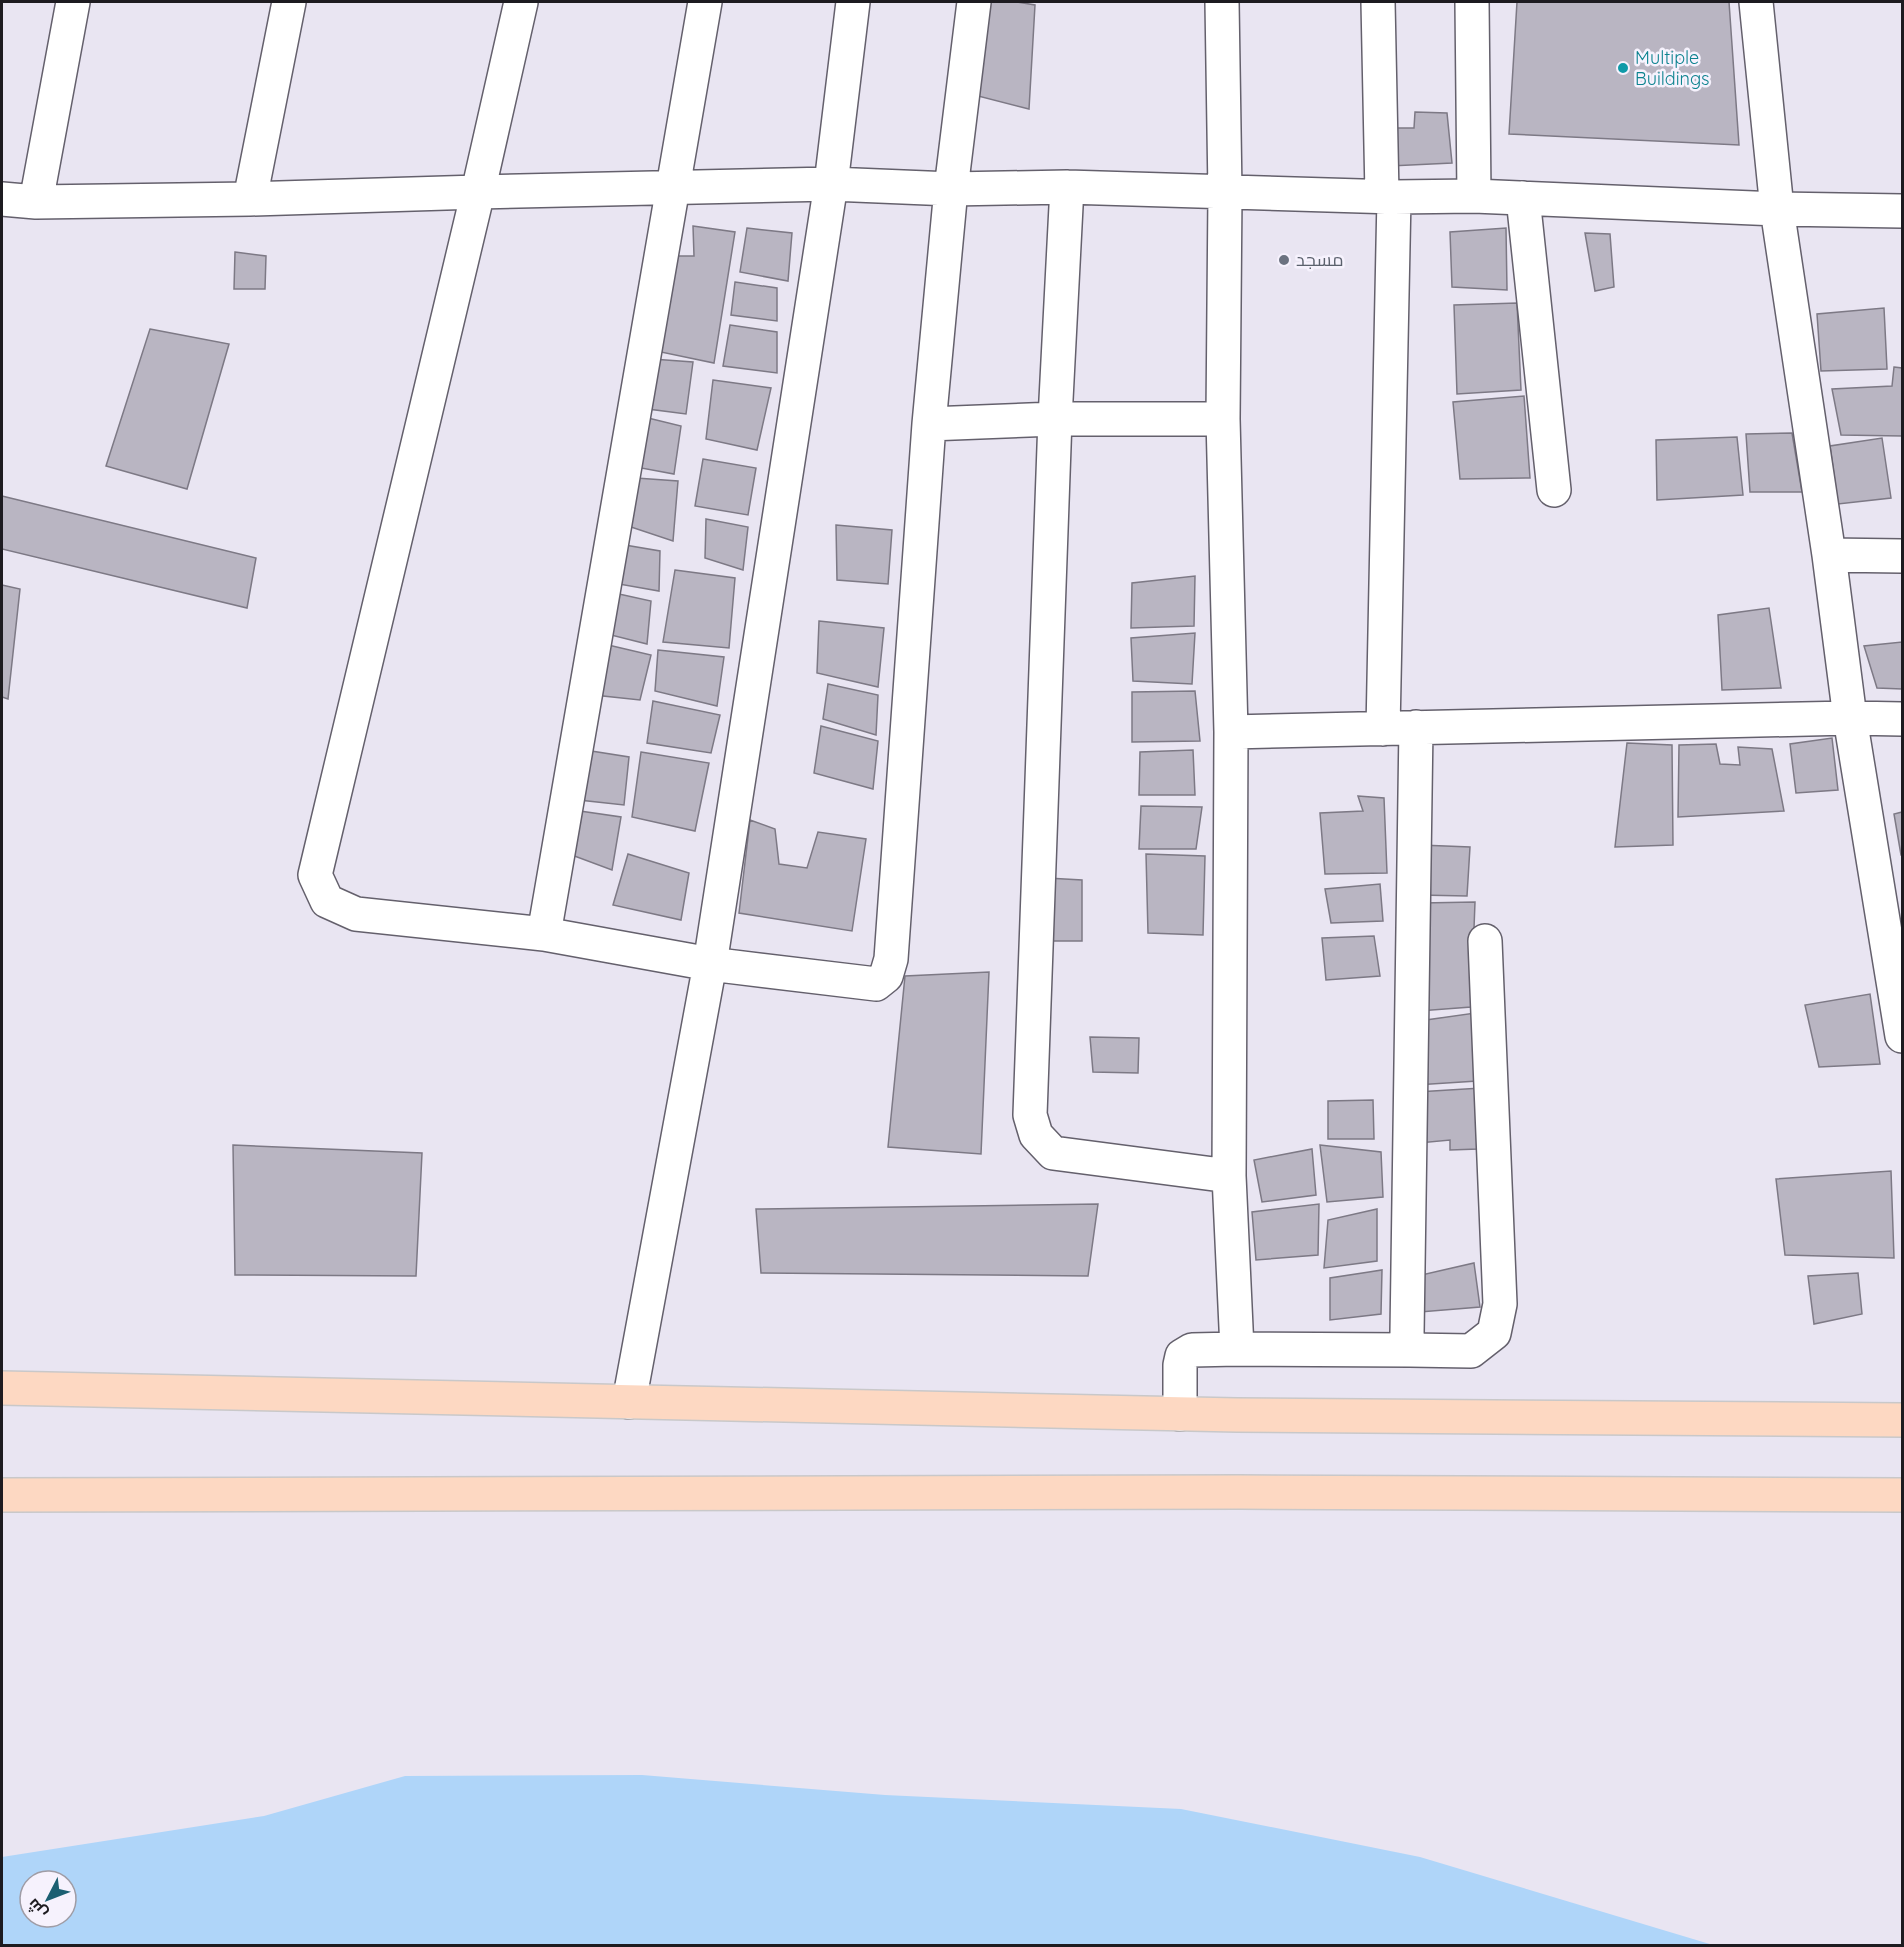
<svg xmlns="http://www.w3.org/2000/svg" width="1904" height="1947" viewBox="0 0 1904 1947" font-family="Quicksand,Cairo,sans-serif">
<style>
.water{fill:#afd5f9;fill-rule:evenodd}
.building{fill:#b9b5c2;stroke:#7d7985;stroke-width:1.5}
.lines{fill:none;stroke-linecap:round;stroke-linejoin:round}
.minor-casing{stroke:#64606c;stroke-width:36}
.primary-casing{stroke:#c9c8c9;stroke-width:36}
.minor{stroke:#fff;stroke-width:33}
.primary{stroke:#fdd8c2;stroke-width:33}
.culture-dot{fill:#0f9aa8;stroke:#f6f2fd;stroke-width:2}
.worship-dot{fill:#6b7280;stroke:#f6f2fd;stroke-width:2}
.labels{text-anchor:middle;stroke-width:5;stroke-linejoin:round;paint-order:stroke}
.culture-label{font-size:18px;fill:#0d838f;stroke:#f6f2fd;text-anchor:start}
.worship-label{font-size:18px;fill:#5b616d;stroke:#f6f2fd;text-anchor:start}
</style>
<rect width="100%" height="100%" fill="#e9e5f2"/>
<!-- water -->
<path class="water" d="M642,1775L885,1795L1181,1809L1420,1857L1713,1945H2V1857L264,1816L405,1776ZM30,1881H66V1917H30Z"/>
<!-- building -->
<path class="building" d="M986,2H1017L1035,5L1029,109L978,96Z
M1517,2H1729L1739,145L1509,134Z
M1415,112L1447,113L1452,163L1390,166L1388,128H1414Z
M693,226L735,232L714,363L656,351L670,256H694Z
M747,228L792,233L788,281L740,272Z
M1506,228L1507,290L1452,287L1450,232Z
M1585,233L1610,234L1614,287L1595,291Z
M235,252L266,256L265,289H234Z
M735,282L777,288V321L731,315Z
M1517,303L1521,390L1457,394L1454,305Z
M1884,308L1887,369L1821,371L1817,314Z
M730,325L777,332V373L723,366Z
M150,329L229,344L187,489L106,466Z
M652,359L693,362L686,414L648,409Z
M1894,367L1902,368V436L1841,435L1832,389L1892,386Z
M713,380L771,388L757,450L706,439Z
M1524,396L1530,478L1460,479L1453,402Z
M644,417L681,426L674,474L641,468Z
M1792,433L1802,492H1750L1746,434Z
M1737,437L1743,495L1657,500L1656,440Z
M1882,438L1891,498L1838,504L1830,446Z
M703,459L756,468L748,515L695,506Z
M636,478L678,481L673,541L628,526Z
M2,496L256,558L247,608L2,549Z
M706,519L748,527L743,570L705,558Z
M836,525L892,530L888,584L837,580Z
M619,544L660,551L659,591L613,583Z
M675,570L735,578L729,648L663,642Z
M1195,576L1194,626L1131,628L1132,583Z
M2,585L20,589L8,699L2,697Z
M610,592L651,601L647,644L607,634Z
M1769,608L1781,688L1722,690L1718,615Z
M819,621L884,628L878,687L817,673Z
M1195,633L1192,684L1133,681L1131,638Z
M1902,642V689L1877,688L1864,646Z
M604,644L651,655L640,700L594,695Z
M658,650L724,657L717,706L655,691Z
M828,684L878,695L876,735L823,719Z
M1195,691L1200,741L1132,742V692Z
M653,701L720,715L711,753L647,743Z
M821,726L878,741L873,789L814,773Z
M1832,738L1838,790L1796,793L1790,744Z
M1627,743L1672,745L1673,845L1615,847Z
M1716,744L1720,764L1740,765L1738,747L1772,749L1784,811L1678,817L1679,745Z
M585,750L629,757L624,805L579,800Z
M1193,750L1195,795H1139L1140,752Z
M641,752L709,763L695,831L632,817Z
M1358,796L1384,798L1387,873L1325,874L1320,813L1363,811Z
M1141,806L1202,807L1196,849H1139Z
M573,810L621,817L612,870L569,854Z
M1902,812V855H1901L1894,814Z
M750,820L775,829L779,864L807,868L818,832L866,839L852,931L739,913Z
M1420,845L1470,847L1467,896L1419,895Z
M628,854L689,873L681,920L613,905Z
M1146,854L1205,856L1203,935L1148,933Z
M1047,878L1082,880V941H1044Z
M1380,884L1383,921L1331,923L1325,889Z
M1475,902L1471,1007L1419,1011L1422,903Z
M1374,936L1380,976L1326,980L1322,938Z
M989,972L981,1154L888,1147L905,976Z
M1870,994L1880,1064L1819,1067L1805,1005Z
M1475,1013L1477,1081L1416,1085L1419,1021Z
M1090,1037L1139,1038L1138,1073L1093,1072Z
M1481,1088L1478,1149L1450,1150V1140L1419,1143L1417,1092Z
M1373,1100L1374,1139H1328V1101Z
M233,1145L422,1153L416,1276L235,1275Z
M1320,1145L1381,1152L1383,1197L1327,1202Z
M1312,1149L1316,1195L1262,1202L1254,1160Z
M1891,1171L1894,1258L1785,1255L1776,1179Z
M1098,1204L1088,1276L761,1273L756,1209Z
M1319,1204L1318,1255L1256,1260L1252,1212Z
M1377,1209V1261L1324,1268L1328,1220Z
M1474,1263L1480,1307L1420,1312L1417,1276Z
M1382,1270L1381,1314L1330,1320V1278Z
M1858,1273L1862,1314L1814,1324L1808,1276Z"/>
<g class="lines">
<defs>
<path id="minor" d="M521,2L478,192L315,875L327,901L356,914L544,934L710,964L876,984L886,976L891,959L929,424L951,189L974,2
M1222,2L1225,193L1223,419L1231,732L1229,1176L1237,1349L1410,1350L1407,1334L1416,727
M1378,2L1382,195
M1472,2L1474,196
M1756,2L1777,209L1829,555L1850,718L1902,1036
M1067,187L1055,419L1030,1115L1036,1135L1053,1153L1229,1176
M1523,198L1554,490
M2,199L36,202L250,199L478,192L831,184L951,189L1067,187L1394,197L1474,196L1777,209L1902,211
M250,199L289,2
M36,202L73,2
M929,424L1055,419H1223
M1829,555L1902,556
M1383,729L1394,197
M1231,732L1850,718L1902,719
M544,934L705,2
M1410,1350L1471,1351L1494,1333L1500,1304L1485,941
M629,1402L710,964L831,184L853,2
M1180,1414V1365L1182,1356L1192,1350L1237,1349"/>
<path id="primary" d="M2,1388L1237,1415L1902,1420
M2,1495L1240,1492L1902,1495"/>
</defs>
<!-- minor casing -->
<use href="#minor" class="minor-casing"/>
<!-- primary casing -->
<use href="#primary" class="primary-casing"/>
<!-- minor -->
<use href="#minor" class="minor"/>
<!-- primary -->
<use href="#primary" class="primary"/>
</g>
<!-- markers -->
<circle class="culture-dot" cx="1623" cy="68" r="6"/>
<circle class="worship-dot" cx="1284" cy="260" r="6"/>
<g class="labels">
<!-- culture labels -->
<g class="culture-label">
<text x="1635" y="64">Multiple<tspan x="1635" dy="21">Buildings</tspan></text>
</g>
<!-- worship labels -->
<g class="worship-label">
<text x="1296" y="266">مسجد</text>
</g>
</g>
<!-- border -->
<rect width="1904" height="1947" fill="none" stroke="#1d1b20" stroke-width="6"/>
<!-- north arrow -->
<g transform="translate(48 1899) rotate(228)"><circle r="28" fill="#f6f2fd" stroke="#9f9ca5" stroke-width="1.5"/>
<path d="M0-4.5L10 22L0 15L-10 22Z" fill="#1b5f72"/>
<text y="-9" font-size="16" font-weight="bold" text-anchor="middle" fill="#1d1b20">ش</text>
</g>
</svg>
